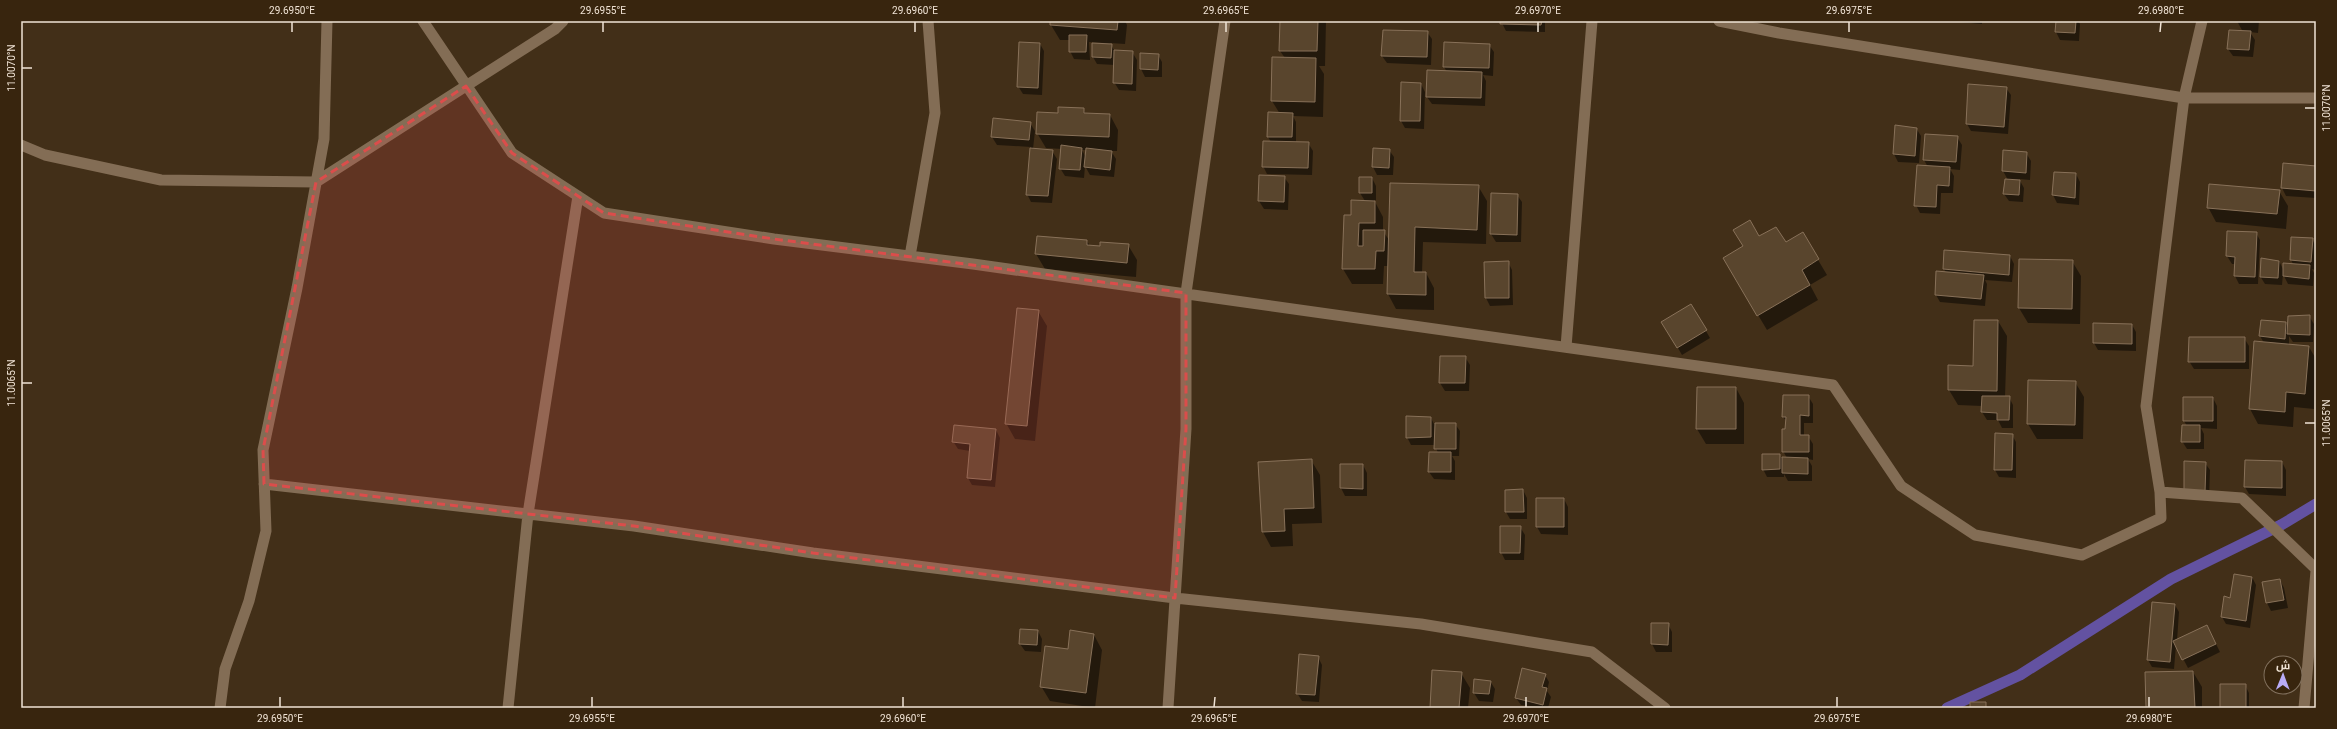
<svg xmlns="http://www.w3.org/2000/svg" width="2337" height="729" viewBox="0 0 2337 729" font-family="Roboto,Cairo,sans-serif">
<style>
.shadow{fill:#0007;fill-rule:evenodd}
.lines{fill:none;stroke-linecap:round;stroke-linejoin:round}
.stream{stroke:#6352a1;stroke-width:11}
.building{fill:#59452d;stroke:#887159}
.minor{stroke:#836d55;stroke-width:11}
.marked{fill:#db4d4b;fill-opacity:0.2;stroke:#db4d4b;stroke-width:3;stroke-dasharray:8 5;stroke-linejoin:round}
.ticks{fill:none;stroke:#f0e3d5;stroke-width:1.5}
.neatline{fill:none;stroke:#f0e3d5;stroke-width:1.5}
.ticks-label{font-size:10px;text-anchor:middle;fill:#f0e3d5}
</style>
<rect width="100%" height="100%" fill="#422f18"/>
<!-- shadow -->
<path class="shadow" d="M1051,21H1125L1127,25L1125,44L1110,43L1115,52H1132L1137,60L1136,91L1119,90L1114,82L1115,65L1097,64L1093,57L1104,43L1089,42L1090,60L1074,59L1070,51V40H1060L1051,25Z
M1281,21H1326L1325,66H1319L1324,74L1323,117L1293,116L1296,122V143H1308L1313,151L1312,175L1267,174L1263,166L1271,142L1268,137L1280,114L1272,101L1285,58L1280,51Z
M1501,21H1545V32L1506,31Z
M1949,21H1982V24Z
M2057,21H2078L2080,24L2079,41L2060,40L2056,32Z
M2237,21H2259L2258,33L2250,32L2255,40L2253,57L2233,56L2228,49L2243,32Z
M1427,32L1432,39L1431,65L1387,63L1382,56Z
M1040,44L1044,51L1042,95L1023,94L1018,86Z
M1489,45L1494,52L1493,76L1483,75L1486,81L1485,106L1432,104L1427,97L1447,72L1444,67Z
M1158,55L1162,62V77H1145L1141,69Z
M1421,84L1425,92L1424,129L1405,128L1401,121Z
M2006,88L2011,95L2008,134L1971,131L1967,124Z
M1083,109L1086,114L1110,115L1118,130L1117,151H1111L1116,159L1114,177L1090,175L1085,166L1084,178L1065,176L1060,168L1062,149L1046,148L1037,133L1059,114ZM1082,150H1087L1086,158Z
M1030,123L1035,131L1033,149L1052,151L1057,159L1052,203L1031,202L1027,194L1031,147L997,145L992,137Z
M1916,128L1921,136L1919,163L1898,162L1894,154Z
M1957,137L1962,145L1960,170L1950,169L1954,176L1953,193H1941L1940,214L1920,213L1916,205L1928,167L1924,160Z
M1389,150L1394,157L1393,175H1377L1373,167Z
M2026,153L2031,161L2030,180L2019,179L2024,188L2023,202L2009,201L2004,194L2008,180L2003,171Z
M2316,167V198L2286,196L2282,188Z
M2055,173L2076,174L2080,182L2079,205L2057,203L2053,195Z
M1284,177L1289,184L1288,210L1264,209L1259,201Z
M1372,178L1376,186V200H1374L1383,217V231L1389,240L1478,186L1487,201L1486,244L1423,242L1422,273H1426L1434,288V310L1396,309L1388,294V266H1384L1383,284H1352L1343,269L1352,216L1365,201L1360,193Z
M2279,191L2288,206L2286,229L2216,222L2208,207Z
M1517,195L1522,202L1521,242H1496L1491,234Z
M2228,232L2256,233L2260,240L2258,284H2239L2235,276L2236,264H2232L2227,256Z
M1802,233L1827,275L1810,285L1818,300L1767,330L1724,258L1759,238L1785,243Z
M2312,239L2316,246L2315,270L2312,269L2314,273L2313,286L2288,284L2283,274L2282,285L2265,284L2260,276L2279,261L2284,271L2293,264L2291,260Z
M1087,241L1090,246L1101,247L1128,245L1137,260L1136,277L1045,269L1036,254Z
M2010,256L2014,264L2012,282L1985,280L1987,284L1985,306L1940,302L1936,295L1946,273L1944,269Z
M2020,260L2072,261L2081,276L2080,324L2028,323L2019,308Z
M1508,262L1512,270L1513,305L1490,306L1486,298L1485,263Z
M1691,305L1710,338L1682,355L1667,329Z
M1038,311L1047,326L1035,441L1015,439L1006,423Z
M2309,316L2314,324L2313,342H2293L2289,336V345L2309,347L2316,359L2314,409L2294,407L2293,427L2258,424L2250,409L2264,343L2260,336L2262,321L2286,323L2288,328Z
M1998,321L2007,336L2005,397H2009L2013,405V428H2002L1998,420H1987L1982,412V406L1958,405L1949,390V366L1974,367Z
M2132,325L2136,332V351L2098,350L2094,343Z
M2244,338L2249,346V369H2194L2189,361Z
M1441,357H1465L1470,365L1469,391H1445L1440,383Z
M2075,382L2084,397L2083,439H2037L2028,424Z
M1736,388L1744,403V444H1706L1697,429Z
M1808,396L1813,404V423H1804V436H1808L1813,444V460L1808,459L1812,466V481H1788L1784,474V477H1767L1763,469L1779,455L1781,458H1787L1783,451L1787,422L1783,417Z
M2213,398L2217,406V429L2201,428L2204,434V449H2187L2182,441L2187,426L2184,421Z
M1431,418L1434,424H1455L1460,431L1459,456H1452L1455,461V480L1434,479L1429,472L1438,453L1435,445H1411L1407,437Z
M996,430L1000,438L995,487L972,485L968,478L970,451L958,449L953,441Z
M2012,435L2016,442V478L1999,477L1995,470Z
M1311,460L1320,475L1322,523L1292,524L1293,546L1271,547L1263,532Z
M2282,462L2286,470V496L2249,494L2245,487Z
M2205,463L2210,470L2209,499H2189Z
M1363,465L1367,473V496H1345L1341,488Z
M1523,490L1527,498V519H1510L1506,512Z
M1564,499L1568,507V535L1541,534L1537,527Z
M1520,527L1525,535L1524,560H1505L1501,552Z
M2252,577L2256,585L2250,628L2226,624L2222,617Z
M2280,580L2284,588L2288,608L2271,611L2267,603L2263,583Z
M2175,605L2179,612L2177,641L2207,626L2220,652L2188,668L2176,645L2174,669L2152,667L2148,660Z
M1668,624L1672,632V652H1656L1652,644Z
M1038,631L1042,639L1041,652L1025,651L1020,644Z
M1094,635L1102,650L1095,708L1050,701L1041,686L1069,650Z
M1318,657L1322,665L1319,702L1302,701L1297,693Z
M2193,672L2202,687V708H2147Z
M1461,673L1470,688L1468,708H1431Z
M1545,675L1549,682L1547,691L1551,697L1548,708L1521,705L1516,698Z
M1475,680L1490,681L1495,689L1493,702L1479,701L1474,693Z
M2245,685L2249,693V708H2221Z"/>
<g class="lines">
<!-- stream -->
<path class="stream" d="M1947,708L2020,675L2171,579L2281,525L2316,504"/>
</g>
<!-- building -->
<path class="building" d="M1050,21H1118L1117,30L1050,25Z
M1280,21H1318L1317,51H1279Z
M1500,21H1542L1541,25L1500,24Z
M2056,21H2076L2075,33L2055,32Z
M1383,30L1428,31L1427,57L1381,56Z
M2229,30L2251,31L2249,50L2227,49Z
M1069,35H1087L1086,52H1069Z
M1019,42L1040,43L1038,88L1017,87Z
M1444,42L1490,44L1489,68L1443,67Z
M1092,43L1112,44L1111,58L1092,57Z
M1114,50L1133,51L1132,84L1113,83Z
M1140,53L1159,54L1158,70L1140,69Z
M1272,57L1316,58L1315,102L1271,101Z
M1427,70L1482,72L1481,98L1426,97Z
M1401,82L1421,83L1420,121H1400Z
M1968,84L2007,87L2004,127L1966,124Z
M1058,107L1084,108V113L1110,114L1109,137L1036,134L1037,112L1058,113Z
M1268,112L1293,113L1292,137H1267Z
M993,118L1031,122L1029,140L991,137Z
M1895,125L1917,128L1915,156L1893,154Z
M1925,134L1958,136L1956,162L1923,160Z
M1263,141L1309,142L1308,168L1262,167Z
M1061,145L1082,148L1080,170L1059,169Z
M1030,148L1053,150L1048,196L1026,195Z
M1086,148L1112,151L1110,170L1084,167Z
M1373,148L1390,149L1389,168L1372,167Z
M2003,150L2027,152L2026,173L2002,171Z
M2283,163L2316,166V191L2281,188Z
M1917,165L1950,167L1949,186L1937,185L1936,207L1914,206Z
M2054,172L2076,173L2075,198L2052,195Z
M1259,175L1285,176L1284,202L1258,201Z
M1359,177H1372V193H1359Z
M2005,179L2020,180L2019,195L2003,194Z
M1390,183L1479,185L1477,230L1415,227L1414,272H1426V295L1387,294Z
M2209,184L2280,190L2277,214L2207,208Z
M1491,193L1518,194L1517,235L1490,234Z
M1351,200L1375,201V223H1359L1358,246H1363V230H1385L1384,251H1376L1375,269H1342L1344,215H1351Z
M1750,220L1759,236L1776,227L1786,242L1803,232L1819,259L1802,270L1810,285L1757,316L1723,258L1743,246L1733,230Z
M2227,231L2257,232L2255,277L2234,276L2235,257L2226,256Z
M1037,236L1087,240V245L1100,246V242L1129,244L1127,263L1035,254Z
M2291,237L2313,238L2311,262L2290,260Z
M1944,250L2010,255L2009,275L1943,269Z
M2261,258L2279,261L2278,278L2260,277Z
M2019,259L2073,260L2072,309L2018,308Z
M1509,261V298H1485L1484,262Z
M2283,263L2310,265L2309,279L2283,276Z
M1936,271L1984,275L1981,299L1935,295Z
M1691,304L1707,330L1677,348L1661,322Z
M1017,308L1039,310L1027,426L1005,424Z
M2310,315V335L2287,334L2288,316Z
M1974,320H1998L1997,391L1948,390V365L1973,366Z
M2261,320L2286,322L2285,339L2259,336Z
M2093,323L2132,324V344L2093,343Z
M2189,337H2245V362H2188Z
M2254,341L2309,346L2305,394L2286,392L2285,412L2249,409Z
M1440,356H1466L1465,383H1439Z
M2028,380L2076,381L2075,425L2027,424Z
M1697,387H1736V429H1696Z
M1783,395H1809V416L1800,415V435H1809V452H1782V429H1785L1786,417H1782Z
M1982,396H2010L2009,420H1997V413L1981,412Z
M2183,397H2213V421H2183Z
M1406,416L1431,417V437L1406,438Z
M1435,423H1456V449H1434Z
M954,425L996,429L991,480L967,478L970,444L952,442Z
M2182,425H2200V442H2181Z
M1995,433L2013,434L2012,470H1994Z
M1429,452H1451V472H1428Z
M1762,454H1780V469L1762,470Z
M1782,457L1808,458V474L1782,473Z
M1312,459L1314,508L1284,509L1285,531L1262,532L1258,462Z
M2245,460L2282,461V488L2244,487Z
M2184,461L2206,462L2205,492H2184Z
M1340,464H1363V489L1340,488Z
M1523,489L1524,512H1505V490Z
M1536,498H1564V527H1536Z
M1500,526H1521L1520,553H1500Z
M2234,574L2252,577L2246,621L2221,617L2224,596L2230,598Z
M2280,579L2284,600L2266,603L2262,582Z
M2152,602L2175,604L2170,662L2147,660Z
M1651,623H1669L1668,645L1651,644Z
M2207,625L2216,644L2182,660L2173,641Z
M1020,629L1038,630L1037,645L1019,644Z
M1070,630L1094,634L1086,693L1040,687L1045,646L1068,649Z
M1299,654L1319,656L1315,695L1296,694Z
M1522,668L1546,674L1542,687L1547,688L1543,705L1515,698Z
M1432,670L1462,672L1459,708H1430Z
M2193,671L2195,708H2146L2145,672Z
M1474,679L1491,681L1489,694L1473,693Z
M2220,684H2246V708H2220Z
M1970,702H1986V708H1970Z"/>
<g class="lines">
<!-- minor -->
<path class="minor" d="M423,21L512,153L604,213L774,239L973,264L1833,385L1901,486L1975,535L2082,555L2161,518L2160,492L2146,406L2184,98L2202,21
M1719,21L1779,33L2184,98H2316
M21,145L45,155L161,180L316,182L555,29L563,21
M910,256L935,113L928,21
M1566,347L1592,21
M264,484L634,526L813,553L1175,598L1421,624L1592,652L1665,708
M2160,492L2242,498L2316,569
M220,708L225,669L249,601L266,531L263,450L297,288L324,139L327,21
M508,708L528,514L578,196
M1168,708L1186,429V293L1225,21
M2304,708L2316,571"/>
</g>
<!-- marked area -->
<path class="marked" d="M466,86L512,153L604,213L774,239L1186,293V429L1175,598L813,553L634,526L264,484L263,450L316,182Z"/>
<!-- ticks -->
<path class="ticks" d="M292,32V22M603,32V22M915,32V22M1226,32V22M1538,32V22M1849,32V22M2160,32L2161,22M22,68H32M2305,108H2315M22,383H32M2305,423H2315M280,707V697M592,707V697M903,707V697M1214,707L1215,697M1526,707V697M1837,707V697M2149,707V697"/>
<!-- border -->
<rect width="2337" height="729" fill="none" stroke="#38250e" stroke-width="44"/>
<!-- north arrow -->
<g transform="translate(2283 675) rotate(1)"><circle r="19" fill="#38250e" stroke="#82715e"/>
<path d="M0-3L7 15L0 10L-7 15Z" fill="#b8abf7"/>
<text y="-6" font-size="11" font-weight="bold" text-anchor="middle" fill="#f0e3d5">ش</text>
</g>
<rect x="22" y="22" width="2293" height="685" class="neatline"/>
<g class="ticks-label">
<text x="292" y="14">29.6950°E</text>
<text x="603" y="14">29.6955°E</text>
<text x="915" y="14">29.6960°E</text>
<text x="1226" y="14">29.6965°E</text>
<text x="1538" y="14">29.6970°E</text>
<text x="1849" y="14">29.6975°E</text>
<text x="2161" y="14">29.6980°E</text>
<text transform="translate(11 68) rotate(-90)" y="4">11.0070°N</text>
<text transform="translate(2326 108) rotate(-90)" y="4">11.0070°N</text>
<text transform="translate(11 383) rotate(-90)" y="4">11.0065°N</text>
<text transform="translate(2326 423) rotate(-90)" y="4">11.0065°N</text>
<text x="280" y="722">29.6950°E</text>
<text x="592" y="722">29.6955°E</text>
<text x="903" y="722">29.6960°E</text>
<text x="1214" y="722">29.6965°E</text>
<text x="1526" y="722">29.6970°E</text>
<text x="1837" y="722">29.6975°E</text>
<text x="2149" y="722">29.6980°E</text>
</g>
</svg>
